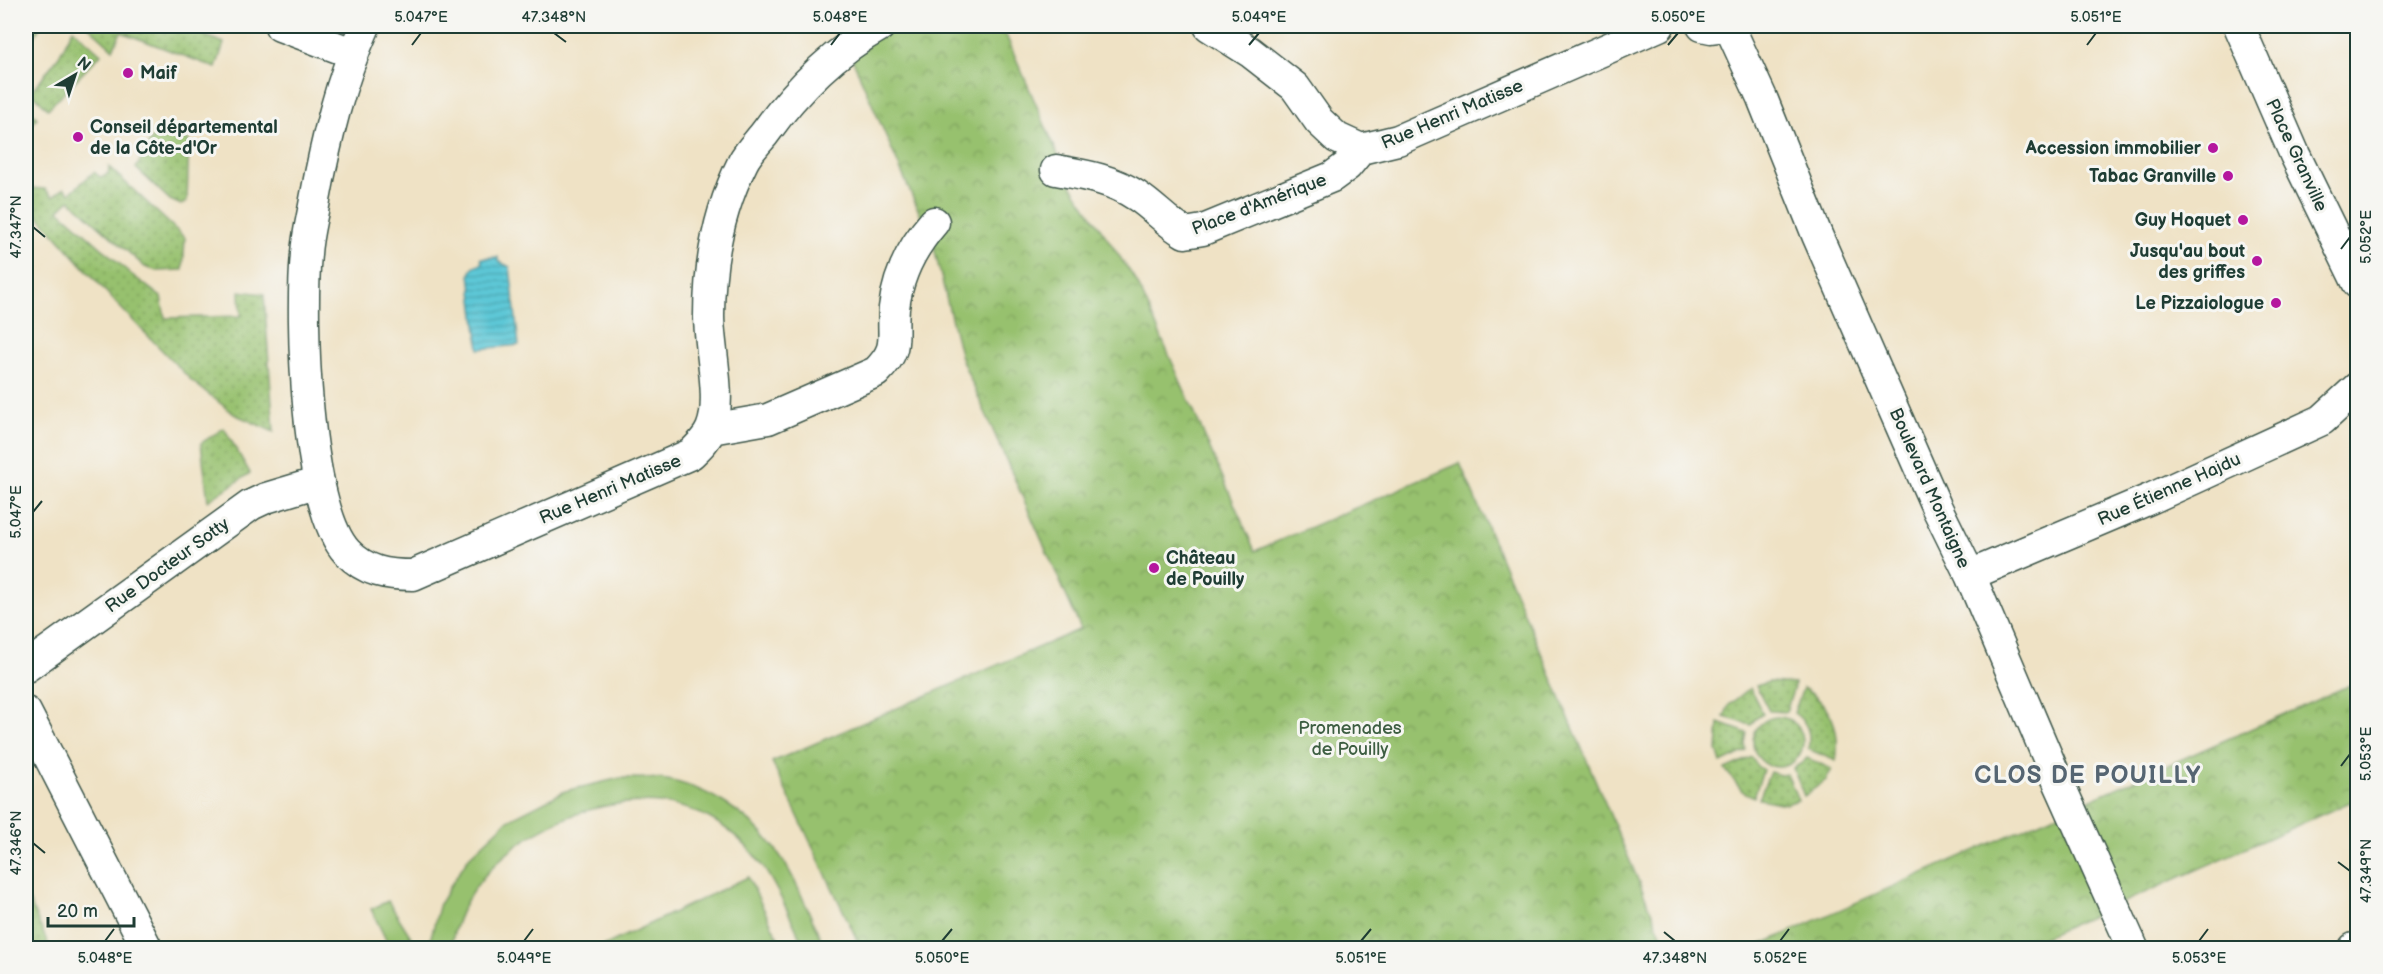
<svg xmlns="http://www.w3.org/2000/svg" width="2383" height="974" viewBox="0 0 2383 974" font-family="'Balsamiq Sans',sans-serif">
<style>
.grass{fill:url(#grass-dots);stroke:#5b7f51;stroke-width:1.5}
.park{fill:url(#park-crowns);stroke:#5b7f51;stroke-width:1.5}
.pitch{fill:#97c16e;stroke:#5b7f51;stroke-width:1.5}
.water{fill:url(#water-rules);stroke:#3e8286;stroke-width:1.5}
.lines{fill:none;stroke-linecap:round;stroke-linejoin:round}
.street-casing{stroke:#3e564a;stroke-width:33}
.street{stroke:#fff;stroke-width:30}
.ticks{fill:none;stroke:#1f3d34;stroke-width:2}
.poi-dot{fill:#b5179e;stroke:#f6f6f2;stroke-width:2}
.labels{text-anchor:middle;stroke-width:6;stroke-linejoin:round;paint-order:stroke}
.poi-label{font-size:18px;font-weight:bold;fill:#1f3d34;stroke:#f6f6f2;text-anchor:end}
.street-label{font-size:18px;fill:#1f3d34;stroke:#f6f6f2}
.park-label{font-size:18px;fill:#3d5e42;stroke:#f6f6f2}
.district-label{font-size:24px;font-weight:bold;letter-spacing:1.5px;fill:#556572;stroke:#f6f6f2}
.neatline{fill:none;stroke:#1f3d34;stroke-width:2}
.ticks-label{font-size:15px;text-anchor:middle;fill:#1f3d34}
</style>
<defs>
<pattern id="grass-dots" width="8" height="8" patternUnits="userSpaceOnUse" patternTransform="scale(1.5)"><rect width="8" height="8" fill="#97c16e"/><path d="M2 2h.1M6 6h.1" fill="none" stroke="#7b9e5b" stroke-width="1.8" stroke-linecap="round"/></pattern>
<pattern id="park-crowns" width="20" height="18" patternUnits="userSpaceOnUse" patternTransform="scale(1.5)"><rect width="20" height="18" fill="#97c16e"/><path d="M2 6a3 3 0 1 1 6 0M12 15a3 3 0 1 1 6 0" fill="none" stroke="#7b9e5b"/></pattern>
<pattern id="water-rules" width="6" height="5" patternUnits="userSpaceOnUse" patternTransform="scale(1.5)"><rect width="6" height="5" fill="#5dc8d7"/><path d="M0 2.5h6" fill="none" stroke="#4ca4af"/></pattern>
</defs>
<rect width="100%" height="100%" fill="#f6f6f2"/>
<filter id="ink" filterUnits="userSpaceOnUse"><feTurbulence type="fractalNoise" baseFrequency=".0167" numOctaves="2"/><feDisplacementMap in="SourceGraphic" scale="12" xChannelSelector="R" yChannelSelector="G"/><feConvolveMatrix kernelMatrix="1 2 1 2 8 2 1 2 1" color-interpolation-filters="sRGB"/></filter>
<filter id="wash" filterUnits="userSpaceOnUse"><feTurbulence type="fractalNoise" baseFrequency=".008" numOctaves="4" result="noise"/><feDisplacementMap in="SourceGraphic" scale="24" xChannelSelector="R" yChannelSelector="G"/><feGaussianBlur stdDeviation="1.35" result="paint"/><feColorMatrix in="noise" values="0 0 0 0 0 0 0 0 0 0 0 0 0 0 0 0 0 1.4 0 .05"/><feComposite in="paint" operator="in"/></filter>
<g filter="url(#wash)">
<rect width="100%" height="100%" fill="#efe2c5"/>
<!-- grass -->
<path class="grass" d="M26,26H41L26,49Z
M88,26H181L224,43L216,68L121,32L113,49Z
M73,29L101,54L48,109L31,92L59,56Z
M26,105L37,118L26,131Z
M158,127L189,140L187,201L181,205L170,200L136,168Z
M109,167L185,238L183,270L157,271L145,267L70,200L59,210L131,274L161,297L165,318L241,316L240,291L264,294L274,432L234,414L192,381L116,303L26,202V184L29,188L45,189L53,197L64,188L70,193L94,172L100,177L108,174Z
M224,428L250,473L208,501L201,443Z
M1769,682L1795,684L1786,712L1769,711L1756,686Z
M1750,688L1763,714L1755,719L1751,725L1724,717L1729,705Z
M1803,688C1832,705 1841,729 1836,761L1808,749C1811,733 1808,723 1794,713Z
M1753 742a25 25 0 1 1 50 0a25 25 0 1 1-50 0Z
M1719,723L1747,733L1745,743L1746,751L1721,763L1717,750Z
M1752,757L1757,766L1763,770L1754,797L1742,791L1725,769Z
M1807,758L1832,769L1826,780L1804,796L1793,768L1802,763Z
M1770,772L1780,775L1787,774L1798,800L1786,804L1759,799Z
M26,894L50,948H26Z"/>
<!-- park -->
<path class="park" d="M838,26H1002L1071,185L1137,282L1255,551L1460,463L1667,948H861L772,762L1081,629L961,358L933,244Z
M2357,682V799L2020,948H1753Z"/>
<!-- pitch -->
<path class="pitch" d="M620,778C634,778 648,778 661,779C709,786 755,818 781,857C798,882 812,921 825,948H805C780,896 764,849 711,819C619,767 464,843 451,948H428L440,903L454,880L469,857L508,820L565,791Z
M748,877L783,948H599Z
M388,901L418,948H390L371,909Z"/>
<!-- water -->
<path class="water" d="M498,257V261L510,267L519,345L479,349L470,274L474,266L482,263L481,258Z"/>
</g>
<g filter="url(#ink)">
<g class="lines">
<defs>
<path id="street" d="M280,26L352,53
M365,26C340,81 326,140 315,200C312,218 307,236 306,254C300,316 305,507 347,552C366,572 387,575 413,575L691,454C698,447 707,439 711,429C723,402 709,347 709,316C709,264 719,210 743,162C748,152 758,142 765,133C796,90 834,52 880,26
M1209,26L1250,52L1295,87L1319,121L1337,138L1361,149L1398,140L1659,26
M1702,26L1711,28L1726,26
M1729,26L1762,98L1817,235L1936,506L1970,575L2053,770L2133,948
M2239,26L2295,155L2358,284
M1056,170C1085,175 1112,179 1137,196C1154,207 1167,223 1185,233L1203,230L1332,177L1347,166L1361,149
M711,429L768,419L876,372C901,347 891,339 894,308C898,274 912,247 934,222
M1970,575L2152,498L2322,420L2358,387
M26,667L251,505L266,498L319,482
M26,712L147,948
M2354,948H2358"/>
</defs>
<!-- street casing -->
<use href="#street" class="street-casing"/>
<!-- street -->
<use href="#street" class="street"/>
</g>
</g>
<!-- ticks -->
<path class="ticks" d="M554,33L566,42M412,45L421,33M831,45L840,33M1249,45L1259,33M1668,45L1678,33M2087,45L2096,33M33,227L45,237M2341,249L2350,237M33,512L42,501M2341,766L2350,754M33,843L45,853M2338,862L2350,871M1664,932L1675,941M105,941L114,929M524,941L533,929M942,941L952,929M1361,941L1371,929M1780,941L1789,929M2199,941L2208,929"/>
<!-- markers -->
<g class="poi-dot">
<circle cx="128" cy="73" r="6"/>
<circle cx="78" cy="137" r="6"/>
<circle cx="2213" cy="148" r="6"/>
<circle cx="2228" cy="176" r="6"/>
<circle cx="2243" cy="220" r="6"/>
<circle cx="2257" cy="261" r="6"/>
<circle cx="2276" cy="303" r="6"/>
<circle cx="1154" cy="568" r="6"/>
</g>
<g class="labels">
<!-- poi labels -->
<g class="poi-label">
<text x="140" y="79" text-anchor="start">Maif</text>
<text x="90" y="133" text-anchor="start">Conseil départemental<tspan x="90" dy="21">de la Côte-d'Or</tspan></text>
<text x="2201" y="154">Accession immobilier</text>
<text x="2216" y="182">Tabac Granville</text>
<text x="2231" y="226">Guy Hoquet</text>
<text x="2245" y="257">Jusqu'au bout<tspan x="2245" dy="21">des griffes</tspan></text>
<text x="2264" y="309">Le Pizzaiologue</text>
<text x="1166" y="564" text-anchor="start">Château<tspan x="1166" dy="21">de Pouilly</tspan></text>
</g>
<!-- street labels -->
<g class="street-label">
<text transform="translate(1452 114) rotate(-23)" y="6">Rue Henri Matisse</text>
<text transform="translate(2297 155) rotate(65)" y="6">Place Granville</text>
<text transform="translate(1259 204) rotate(-21)" y="6">Place d'Amérique</text>
<text transform="translate(1930 488) rotate(66)" y="6">Boulevard Montaigne</text>
<text transform="translate(610 489) rotate(-23)" y="6">Rue Henri Matisse</text>
<text transform="translate(2169 489) rotate(-24)" y="6">Rue Étienne Hajdu</text>
<text transform="translate(167 565) rotate(-36)" y="6">Rue Docteur Sotty</text>
</g>
<!-- park labels -->
<g class="park-label">
<text x="1350" y="734">Promenades<tspan x="1350" dy="21">de Pouilly</tspan></text>
</g>
<!-- district labels -->
<g class="district-label">
<text x="2088" y="783">CLOS DE POUILLY</text>
</g>
</g>
<!-- margin -->
<rect width="2383" height="974" fill="none" stroke="#f6f6f2" stroke-width="66"/>
<!-- north arrow -->
<g transform="translate(75 75) rotate(39)" stroke="#f6f6f2" stroke-width="4.5" paint-order="stroke">
<path d="M0-4.5L10 22L0 15L-10 22Z" fill="#1f3d34"/>
<text y="-9" font-size="16" font-weight="bold" text-anchor="middle" fill="#1f3d34">N</text>
</g>
<!-- scale -->
<path d="M48 917v9h86v-9" fill="none" stroke="#1f3d34" stroke-width="3"/>
<text x="57" y="917" font-size="18" fill="#1f3d34" stroke="#f6f6f2" stroke-width="4.5" paint-order="stroke">20 m</text>
<rect x="33" y="33" width="2317" height="908" class="neatline"/>
<g class="ticks-label">
<text x="421" y="22">5.047°E</text>
<text x="554" y="22">47.348°N</text>
<text x="840" y="22">5.048°E</text>
<text x="1259" y="22">5.049°E</text>
<text x="1678" y="22">5.050°E</text>
<text x="2096" y="22">5.051°E</text>
<text transform="translate(16 227) rotate(-90)" y="5">47.347°N</text>
<text transform="translate(2366 237) rotate(-90)" y="5">5.052°E</text>
<text transform="translate(16 512) rotate(-90)" y="5">5.047°E</text>
<text transform="translate(2366 754) rotate(-90)" y="5">5.053°E</text>
<text transform="translate(16 843) rotate(-90)" y="5">47.346°N</text>
<text transform="translate(2366 871) rotate(-90)" y="5">47.349°N</text>
<text x="105" y="963">5.048°E</text>
<text x="524" y="963">5.049°E</text>
<text x="942" y="963">5.050°E</text>
<text x="1361" y="963">5.051°E</text>
<text x="1675" y="963">47.348°N</text>
<text x="1780" y="963">5.052°E</text>
<text x="2199" y="963">5.053°E</text>
</g>
</svg>
